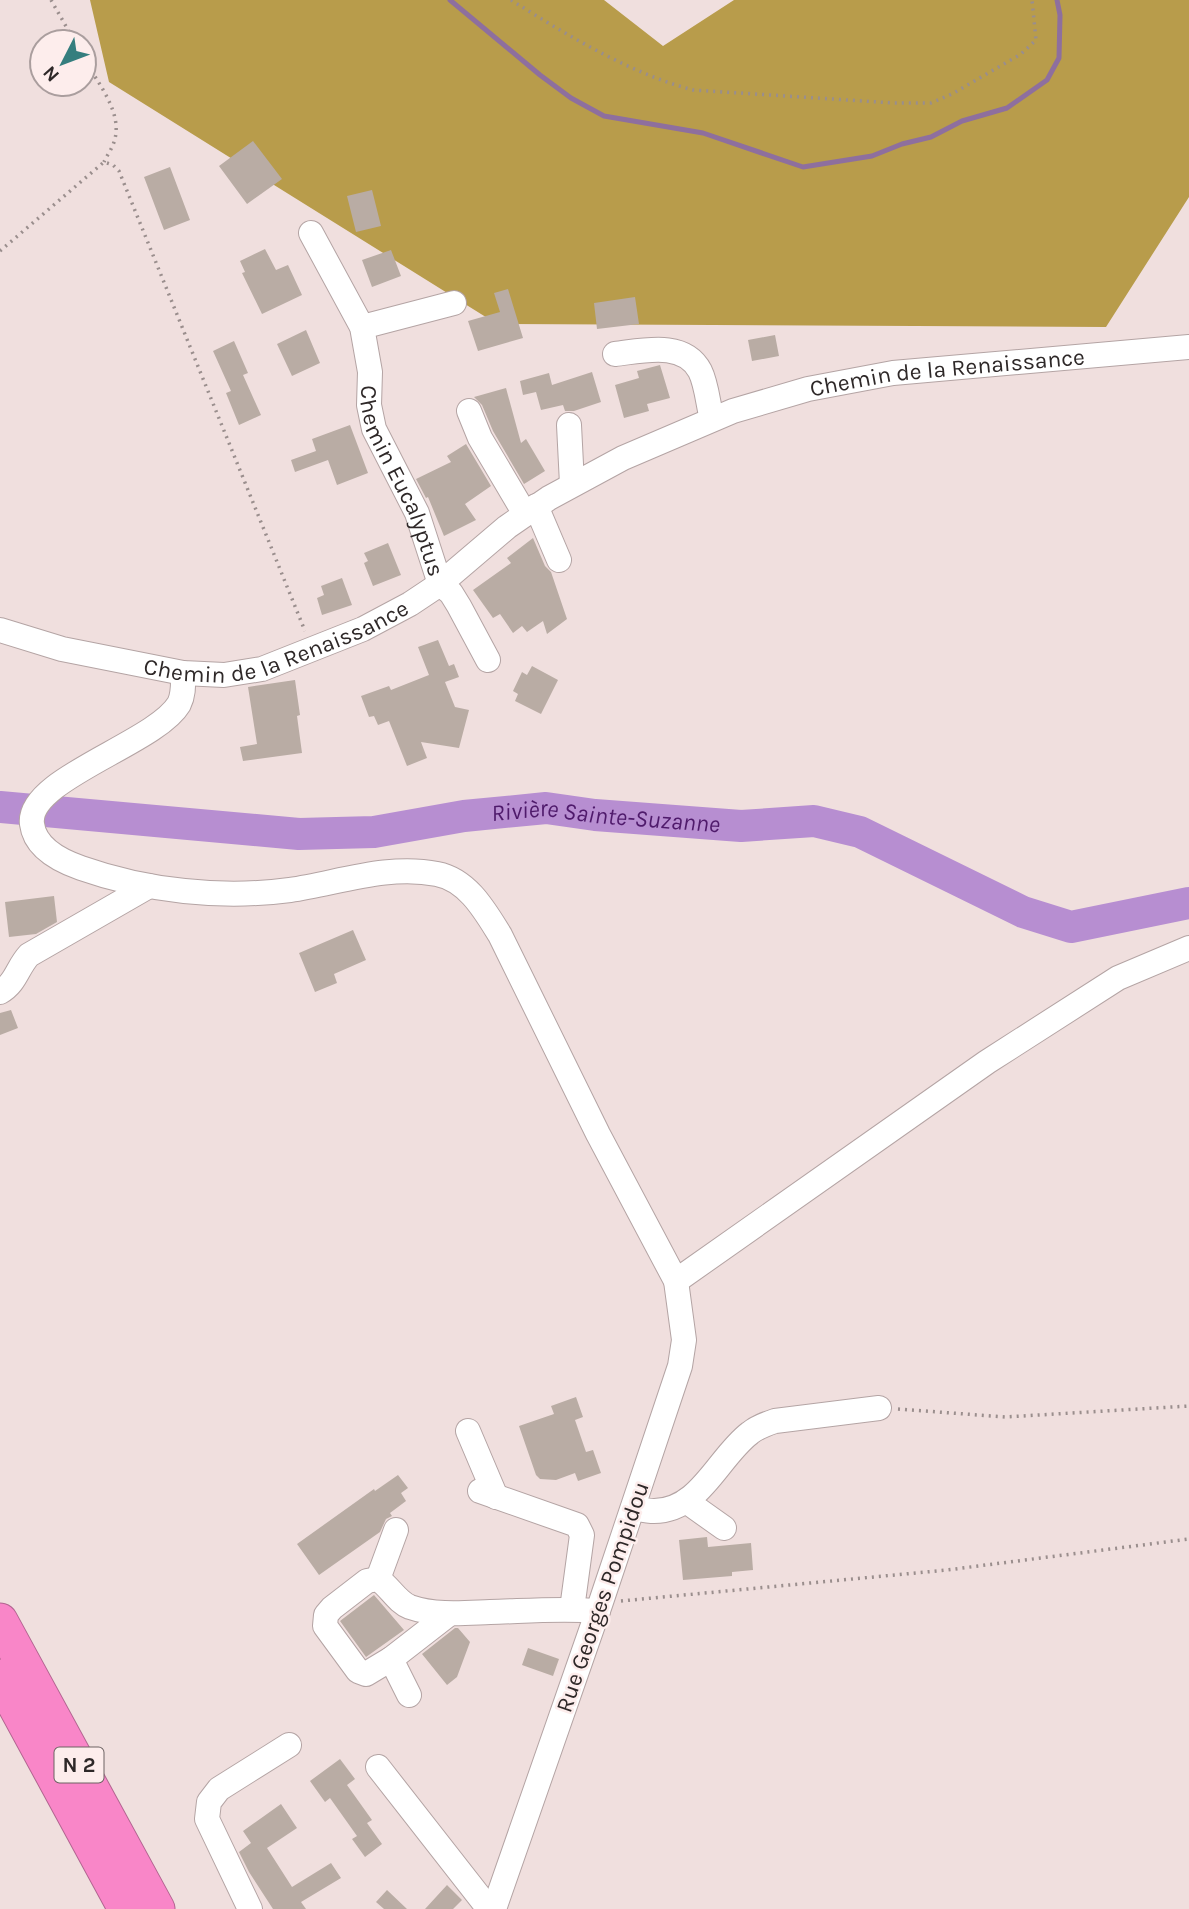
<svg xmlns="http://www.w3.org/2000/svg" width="1189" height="1909" viewBox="0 0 1189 1909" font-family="Karla,sans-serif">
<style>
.forest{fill:#b89c4b}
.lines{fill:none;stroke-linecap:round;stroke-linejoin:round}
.stream{stroke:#8e6f9e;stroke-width:5}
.river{stroke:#b78ed1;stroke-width:32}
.building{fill:#b9aca4}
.minor-casing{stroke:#b4a4a4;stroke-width:26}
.highway-casing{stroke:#b26590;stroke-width:37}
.path{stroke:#9a8e8d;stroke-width:3.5;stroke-dasharray:2 5;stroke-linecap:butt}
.minor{stroke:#fff;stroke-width:24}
.highway{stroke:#f986c8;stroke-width:35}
.labels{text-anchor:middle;stroke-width:5;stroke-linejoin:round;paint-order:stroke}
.shield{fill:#fdedec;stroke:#6c6363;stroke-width:2}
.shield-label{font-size:21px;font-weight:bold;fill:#2e2828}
.street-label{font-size:23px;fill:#2e2828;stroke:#fdedec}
.water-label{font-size:24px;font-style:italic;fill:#4f1a6b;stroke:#fdedec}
</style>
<rect width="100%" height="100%" fill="#f0dfde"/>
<!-- forest -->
<path class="forest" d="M90,0H604L663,46L734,0H1189V197L1106,327L497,324L109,82Z"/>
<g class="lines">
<!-- stream -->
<path class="stream" d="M450,0L540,75L571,98L604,116L703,133L803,167L872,156L902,144L931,137L962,121L1007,108L1047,80L1059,58L1060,15L1057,0"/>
<!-- river -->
<path class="river" id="s1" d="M0,807L299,834L374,832L464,816L546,808L595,815L741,826L814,821L860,832L1023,912L1071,927L1189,903"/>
</g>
<!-- building -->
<path class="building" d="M253,141L282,179L247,204L219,166Z
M170,167L190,220L164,230L144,177Z
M372,190L381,226L356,232L347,196Z
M265,249L276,270L288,265L302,295L262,314L242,273L245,272L240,261Z
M391,250L401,276L372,287L362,260Z
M508,289L523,338L478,351L468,321L500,312L494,293Z
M635,297L639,324L597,329L594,303Z
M306,330L320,363L292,376L277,344Z
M775,335L779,356L752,361L748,340Z
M234,341L248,373L243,375L261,415L239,425L226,393L231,391L213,351Z
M660,365L670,398L647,404L649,411L624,418L615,385L639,378L637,371Z
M592,372L601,402L574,411H565L563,405L541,410L536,392L523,395L520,381L549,373L552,385Z
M506,388L521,443L526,439L545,471L524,484L493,431L482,405L474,397Z
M350,425L368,473L337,485L328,460L295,472L291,460L316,451L312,439Z
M466,444L491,486L465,504L476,520L444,536L428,497L426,498L416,479L451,462L447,456Z
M533,538L545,566L551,572L567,619L547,634L543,621L527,632L522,626L513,633L500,614L493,618L473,590L511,563L507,558Z
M388,543L401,575L373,586L364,563L368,561L364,553Z
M342,578L352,605L322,615L317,598L324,595L321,586Z
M438,640L449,666L454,664L459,677L445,682L455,707L469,710L459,748L421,742L427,758L407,766L389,721L378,725L374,716L369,717L361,696L389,686L391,690L429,675L418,647Z
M532,666L558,680L541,714L515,701L518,694L513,691L522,672L527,675Z
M295,680L300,715L297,716L302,753L243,761L240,747L257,744L248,687Z
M54,896L57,922L36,934L9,937L5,902Z
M353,930L366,960L334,974L337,983L315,992L299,953Z
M11,1010L18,1028L0,1035V1013Z
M576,1397L583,1417L575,1420L586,1452L593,1450L601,1473L578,1481L575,1473L556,1480L540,1479L536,1475L519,1426L554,1414L551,1406Z
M398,1475L408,1488L401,1493L406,1501L390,1513L392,1516L386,1519L380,1532L319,1575L297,1544L374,1489L375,1491Z
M707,1537L708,1547L751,1543L753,1570L732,1572V1576L683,1580L679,1540Z
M374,1595L404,1630L366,1657L340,1621Z
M455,1628H458L470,1642L457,1677L447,1685L422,1654Z
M528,1648L559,1659L553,1676L522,1665Z
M340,1759L355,1779L347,1785L372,1820L367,1823L382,1844L365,1857L352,1839L357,1836L330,1798L325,1802L310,1781Z
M281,1804L297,1828L267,1848L292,1887L331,1863L341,1878L301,1902L306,1909H273L249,1872L239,1852L251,1843L243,1831Z
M447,1885L462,1900L453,1909H425Z
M387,1890L407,1909H384L376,1902Z"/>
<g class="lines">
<defs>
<g id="minor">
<path id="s2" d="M311,233L362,327L370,372L369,405L374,429L417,513L440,584L451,593L459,606L488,660"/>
<path d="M362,327L454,303"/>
<path d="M615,354C642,351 684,340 700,371C707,385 708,405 712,419"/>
<path d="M469,411L480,438L525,514"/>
<path d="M569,425L572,484"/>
<path d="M536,506L559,560"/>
<path id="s3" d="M0,630L62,649L183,673L224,675L262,669L363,629L410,604L440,584L507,527L549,498L623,458L733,411L808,389L893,373L1189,347"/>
<path d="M183,673C183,684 184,694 179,704C155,744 26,779 32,824C35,848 61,861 81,868C146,891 222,899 290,890C338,883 388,864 437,874C468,880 485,911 500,935L598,1134L676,1281L684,1340L680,1366L601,1602L494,1909"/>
<path d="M0,992C16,983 17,968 29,955L149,886"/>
<path d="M676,1281L987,1062L1118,978L1189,948"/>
<path d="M468,1431L496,1497"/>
<path d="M480,1491L577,1525L582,1535L572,1609"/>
<path d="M686,1501L724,1528"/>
<path d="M633,1508C639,1509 647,1511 654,1511C700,1511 718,1457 750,1433C757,1427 766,1424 775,1421L879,1408"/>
<path d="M378,1579L396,1530"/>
<path d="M391,1659L366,1674L358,1671L325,1626L326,1615L332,1608L367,1581L378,1579C390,1587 397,1602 410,1607C436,1616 464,1613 490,1612C526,1611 562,1608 598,1611"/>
<path d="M409,1695L391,1659L449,1614"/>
<path d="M378,1767L489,1909"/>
<path d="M250,1909L207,1819L209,1802L219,1789L289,1745"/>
</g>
<path id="highway" d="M0,1621L157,1909
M0,1677L126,1909"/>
</defs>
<!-- minor casing -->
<use href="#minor" class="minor-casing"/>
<!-- highway casing -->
<use href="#highway" class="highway-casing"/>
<!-- path -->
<path class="path" d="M51,0L75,42
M511,0C567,35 629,73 693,90L894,103H931L952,94L1021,54L1036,40L1032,0
M84,59C97,82 124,113 114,142C112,149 107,155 104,162
M0,251L104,162L113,165L119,171L305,631
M898,1409L1005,1417L1189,1406
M621,1601L947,1570L1189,1539"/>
<!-- minor -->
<use href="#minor" class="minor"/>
<!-- highway -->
<use href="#highway" class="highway"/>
</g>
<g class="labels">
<!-- shield labels -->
<rect class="shield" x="54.5" y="1747.5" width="49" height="35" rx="5"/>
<g class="shield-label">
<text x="79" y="1772">N 2</text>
</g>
<!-- street labels -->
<g class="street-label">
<text dy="8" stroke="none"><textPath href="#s3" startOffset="1027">Chemin de la Renaissance</textPath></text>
<text dy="8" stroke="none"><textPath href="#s2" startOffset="268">Chemin Eucalyptus</textPath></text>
<text dy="8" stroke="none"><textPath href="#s3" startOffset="287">Chemin de la Renaissance</textPath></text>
<text transform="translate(602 1597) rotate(-71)" y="8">Rue Georges Pompidou</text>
</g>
<!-- water labels -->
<g class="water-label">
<text dy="8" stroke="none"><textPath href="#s1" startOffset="609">Rivière Sainte-Suzanne</textPath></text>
</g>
</g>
<!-- north arrow -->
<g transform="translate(63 63) rotate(228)"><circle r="33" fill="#fdedec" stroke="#aa9e9e" stroke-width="2"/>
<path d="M0-5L12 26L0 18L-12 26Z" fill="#357e7e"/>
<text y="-10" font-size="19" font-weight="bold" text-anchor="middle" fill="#2e2828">N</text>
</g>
</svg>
